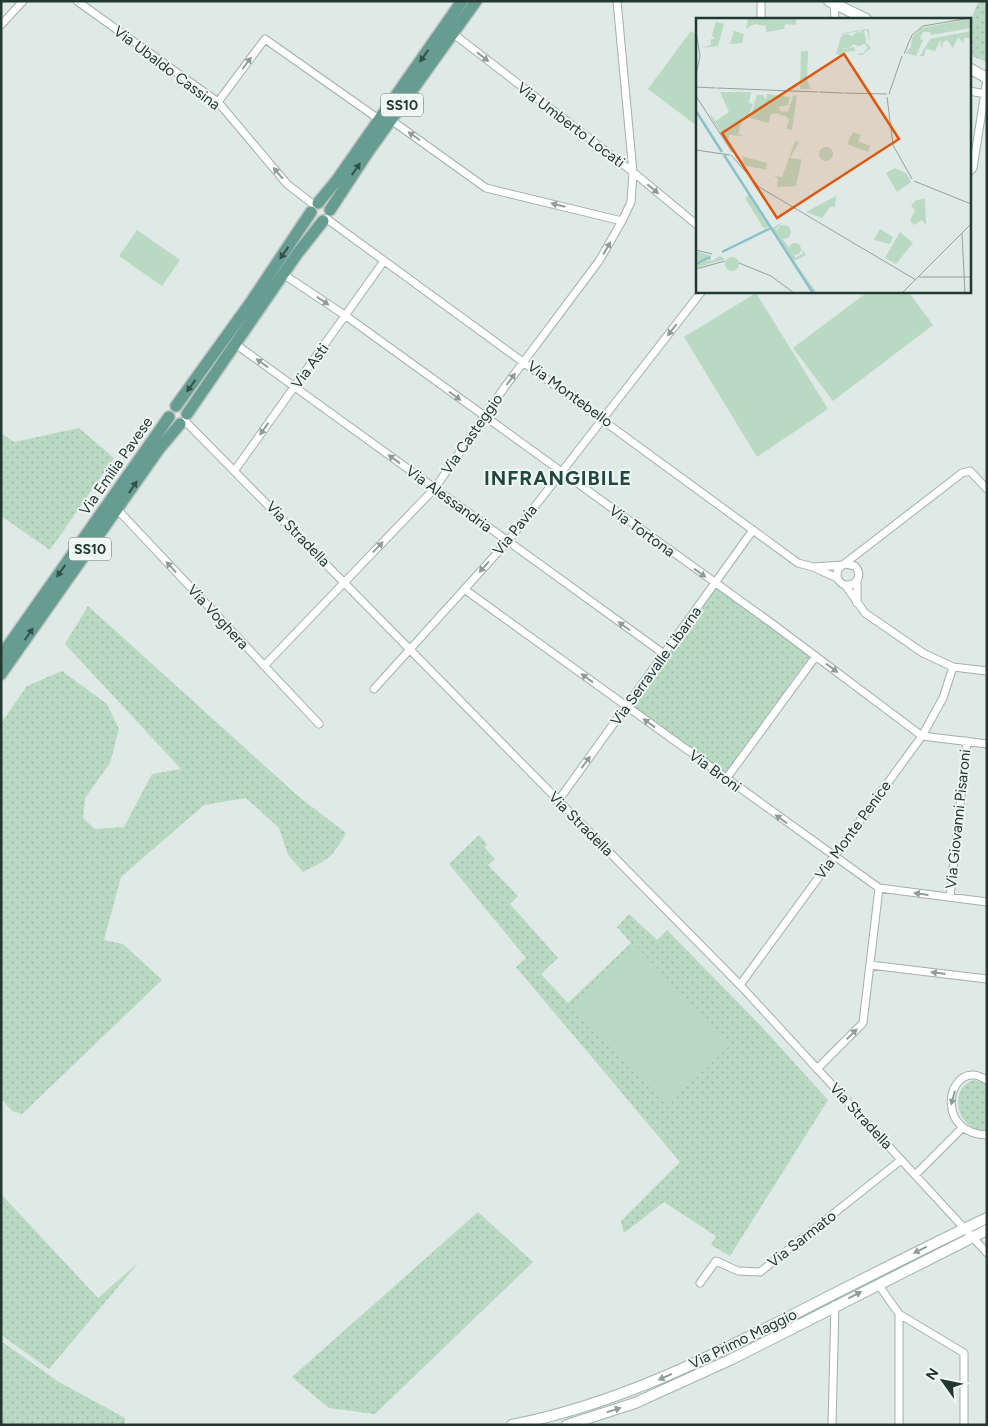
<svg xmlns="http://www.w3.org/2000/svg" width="988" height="1426" viewBox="0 0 988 1426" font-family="Figtree,sans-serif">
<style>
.green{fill:url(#green-dots)}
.pitch{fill:#b9d9c3}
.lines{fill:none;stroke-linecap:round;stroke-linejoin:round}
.street-casing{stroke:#a3b0ac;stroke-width:9}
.secondary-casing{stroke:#a0b4ad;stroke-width:12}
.primary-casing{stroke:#bdc3c2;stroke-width:14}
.street{stroke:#fff;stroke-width:7}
.secondary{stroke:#fff;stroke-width:10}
.primary{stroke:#679c90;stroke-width:11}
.oneway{fill:#33514a}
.oneway2{fill:#909c99}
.labels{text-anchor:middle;stroke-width:4;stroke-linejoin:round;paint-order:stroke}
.shield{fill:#f0f6f3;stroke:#60716d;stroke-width:1}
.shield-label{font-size:14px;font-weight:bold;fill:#223833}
.street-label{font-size:15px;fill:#223833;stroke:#f0f6f3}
.district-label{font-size:20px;font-weight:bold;letter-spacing:1px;fill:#1f4940;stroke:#f0f6f3}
.inset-river{fill:none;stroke:#8bc0cb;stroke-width:2.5}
.inset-road{fill:none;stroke:#93a29e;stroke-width:1}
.view{fill:#de570e;fill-opacity:0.15;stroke:#de570e;stroke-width:2.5}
.inset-edge{fill:none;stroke:#223833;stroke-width:2.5}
</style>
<defs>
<pattern id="green-dots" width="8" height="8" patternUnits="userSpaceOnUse" patternTransform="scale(1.25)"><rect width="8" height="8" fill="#b9d9c3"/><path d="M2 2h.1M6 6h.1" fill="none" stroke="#9fbba8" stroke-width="1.8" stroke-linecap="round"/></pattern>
</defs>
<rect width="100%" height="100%" fill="#dfe9e5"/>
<!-- green -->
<path class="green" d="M979,1H987V62L969,55V23Z
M79,428L114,458L50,550L1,516V433L14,442Z
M716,588L810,656L725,774L631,705Z
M88,606L298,796L346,833C332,858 329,859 303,872L288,855L279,828L246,798L204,805L121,877L104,940L123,944L162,980L22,1114L12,1111L1,1098V723L27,686L62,671L107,704L119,729L110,763L85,798L83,818L95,829L124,827L152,774L181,769L65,644Z
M479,835L487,844L485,848L495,859L488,865L518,896L510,904L558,958L541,974L568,1003L631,943L617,927L629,914L657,940L667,930L761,1026L828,1100L730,1256L711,1245L716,1236L664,1202L624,1233L621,1221L680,1162L516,967L526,958L449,864Z
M974,1080L987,1084V1130C958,1134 946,1088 974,1080Z
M1,1194L98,1298L139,1262L49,1369L1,1335Z
M478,1212L533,1262L375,1414L329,1408L292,1377Z
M1,1341L59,1382L125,1418V1425H1Z"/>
<!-- pitch -->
<path class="pitch" d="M691,31L697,35V126L648,89Z
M137,230L180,260L162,286L119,256Z
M869,291H908L933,325L833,401L793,348Z
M756,293L828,409L757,457L684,337Z
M636,946L730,1045L667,1106L573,1007Z"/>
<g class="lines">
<defs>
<path id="street" d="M77,1L218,102L287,184L314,205
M834,4L835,19
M761,19V1
M1,25L23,1
M451,32L633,172L697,225
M969,91L986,94
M218,102L265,39L380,120
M391,120L486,188L622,221
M969,172L973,168L987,79
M327,219L798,563L813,567L842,565
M283,274L346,316L774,625L922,736L987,744
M234,343L664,654
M185,421L740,985L987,1253
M235,470L384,261
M117,509L319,724
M845,564L855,566C863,575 857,586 845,585C837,582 835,575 839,568L962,473L970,471L987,489
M815,568L837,578
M857,581V603
M845,585L865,613L923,653L953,667L987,671
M464,589L879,888L987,902
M264,666L435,488L504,388L599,261L622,221L631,202L633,172L617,1
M374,689L508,541L702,291
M726,779L816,656
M558,801L753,530
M950,897L967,741
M870,965L987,979
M740,985L922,736L943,698L953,667
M817,1069L863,1023L879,888
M987,1080C982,1078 977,1074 972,1075C945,1076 939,1134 987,1135
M915,1175L962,1128
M700,1283L716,1261L738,1271L760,1272L901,1160
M878,1284L899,1314L964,1353V1425
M832,1425L835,1305
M899,1425V1314"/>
<path id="secondary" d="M829,1L866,19
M969,68L987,78
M512,1425C622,1403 712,1356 810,1306C869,1276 928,1246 987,1218
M567,1425L635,1403L732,1359L987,1230"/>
<path id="primary" d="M318,203L337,180L462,1
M330,210L368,152L476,1
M176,406L251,302L311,212
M187,414L297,254L323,221
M1,656L169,417
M1,674L159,449L180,424"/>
</defs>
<!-- street casing -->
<use href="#street" class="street-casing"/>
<!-- secondary casing -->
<use href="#secondary" class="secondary-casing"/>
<!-- primary casing -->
<use href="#primary" class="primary-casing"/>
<!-- street -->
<use href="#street" class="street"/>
<!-- secondary -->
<use href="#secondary" class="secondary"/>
<!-- primary -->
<use href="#primary" class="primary"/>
</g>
<!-- one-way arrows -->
<defs><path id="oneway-solid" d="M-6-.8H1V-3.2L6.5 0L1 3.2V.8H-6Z" transform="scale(1.25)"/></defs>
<g class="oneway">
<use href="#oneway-solid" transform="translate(424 56) rotate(125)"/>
<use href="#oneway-solid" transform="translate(356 169) rotate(-55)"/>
<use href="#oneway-solid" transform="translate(284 253) rotate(125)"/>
<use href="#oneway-solid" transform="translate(191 386) rotate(126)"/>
<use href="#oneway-solid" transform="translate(133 487) rotate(-56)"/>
<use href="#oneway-solid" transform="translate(61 571) rotate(125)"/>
<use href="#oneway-solid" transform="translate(29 634) rotate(-55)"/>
</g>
<g class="oneway2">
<use href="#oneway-solid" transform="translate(483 57) rotate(38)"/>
<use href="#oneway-solid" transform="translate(247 63) rotate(-53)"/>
<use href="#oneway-solid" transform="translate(414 136) rotate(-145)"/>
<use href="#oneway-solid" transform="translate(278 173) rotate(-130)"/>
<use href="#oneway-solid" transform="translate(653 189) rotate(40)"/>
<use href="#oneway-solid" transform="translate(558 205) rotate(-166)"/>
<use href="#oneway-solid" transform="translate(607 248) rotate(-60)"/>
<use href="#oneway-solid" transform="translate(323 301) rotate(34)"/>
<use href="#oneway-solid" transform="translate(672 330) rotate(128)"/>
<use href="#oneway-solid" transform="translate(262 363) rotate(-144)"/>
<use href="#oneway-solid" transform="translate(511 379) rotate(-53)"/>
<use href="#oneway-solid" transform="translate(455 396) rotate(36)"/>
<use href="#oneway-solid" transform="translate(264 429) rotate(125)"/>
<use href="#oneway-solid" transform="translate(394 459) rotate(-144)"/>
<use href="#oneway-solid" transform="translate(378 547) rotate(-46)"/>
<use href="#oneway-solid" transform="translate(171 567) rotate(-133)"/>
<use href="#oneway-solid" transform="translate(484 567) rotate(132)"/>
<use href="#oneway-solid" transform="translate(700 573) rotate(36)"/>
<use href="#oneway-solid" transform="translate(624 626) rotate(-145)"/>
<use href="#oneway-solid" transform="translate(832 668) rotate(37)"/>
<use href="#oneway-solid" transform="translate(587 678) rotate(-144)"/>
<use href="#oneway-solid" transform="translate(649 723) rotate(-144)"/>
<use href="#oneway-solid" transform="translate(586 762) rotate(-54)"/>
<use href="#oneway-solid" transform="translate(781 819) rotate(-144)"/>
<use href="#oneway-solid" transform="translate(921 894) rotate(-172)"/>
<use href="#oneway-solid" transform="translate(938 973) rotate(-173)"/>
<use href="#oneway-solid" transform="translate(852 1034) rotate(-45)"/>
<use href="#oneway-solid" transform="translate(953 1098) rotate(105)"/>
<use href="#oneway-solid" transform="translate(920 1250) rotate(154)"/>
<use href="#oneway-solid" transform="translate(855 1295) rotate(-27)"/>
<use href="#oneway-solid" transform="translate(665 1377) rotate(156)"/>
<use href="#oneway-solid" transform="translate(614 1410) rotate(-17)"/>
</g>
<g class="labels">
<!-- shield labels -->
<g class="shield">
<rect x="381" y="93.5" width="42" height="23" rx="4"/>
<rect x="69" y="537.5" width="42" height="23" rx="4"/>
</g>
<g class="shield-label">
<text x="402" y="110">SS10</text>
<text x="90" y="554">SS10</text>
</g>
<!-- street labels -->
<g class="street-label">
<text transform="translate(167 68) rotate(37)" y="5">Via Ubaldo Cassina</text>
<text transform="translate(571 125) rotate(37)" y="5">Via Umberto Locati</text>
<text transform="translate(310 366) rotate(-54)" y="5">Via Asti</text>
<text transform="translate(570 394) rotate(36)" y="5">Via Montebello</text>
<text transform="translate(472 434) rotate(-55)" y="5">Via Casteggio</text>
<text transform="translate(116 466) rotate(-55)" y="5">Via Emilia Pavese</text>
<text transform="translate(449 499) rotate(36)" y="5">Via Alessandria</text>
<text transform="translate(515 530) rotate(-51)" y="5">Via Pavia</text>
<text transform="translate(642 531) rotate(36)" y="5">Via Tortona</text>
<text transform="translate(298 534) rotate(46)" y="5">Via Stradella</text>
<text transform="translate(218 617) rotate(47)" y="5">Via Voghera</text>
<text transform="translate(656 666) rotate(-54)" y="5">Via Serravalle Libarna</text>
<text transform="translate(715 771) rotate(36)" y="5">Via Broni</text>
<text transform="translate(958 819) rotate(-84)" y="5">Via Giovanni Pisaroni</text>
<text transform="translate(581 824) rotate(45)" y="5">Via Stradella</text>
<text transform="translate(853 830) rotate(-54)" y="5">Via Monte Penice</text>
<text transform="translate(861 1116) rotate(47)" y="5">Via Stradella</text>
<text transform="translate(802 1239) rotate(-38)" y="5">Via Sarmato</text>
<text transform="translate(743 1339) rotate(-26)" y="5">Via Primo Maggio</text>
</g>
<!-- district labels -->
<g class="district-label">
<text x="558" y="485">INFRANGIBILE</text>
</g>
</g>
<!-- overview -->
<g transform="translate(696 18)">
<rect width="275" height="275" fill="#dfe9e5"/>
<path d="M52,0H100V7L89,6L88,11L70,14V8L58,6L50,11ZM275,1V10L235,17L234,14H227L224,21L227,22L220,38L210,35L215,29L216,20L225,10ZM20,4L28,6L22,28L6,30L15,27V21H19L16,17ZM173,11L174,25L171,12L168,13L170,25L175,30L166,37L159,36L168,35L172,29L169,27L166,13L145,16L148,31L158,29L159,33L147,34V38L140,36L146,15ZM38,13L48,16L46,25L34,26ZM275,13V27V20H268L267,25L262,19L257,30L251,22L247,24L246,32L244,22L239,33L230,31L228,38H224L234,21ZM105,33H112L111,62L115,71H104ZM24,74H55L53,85L57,86L52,100L47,99L42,116L48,118L33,117L32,126L15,99L14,96L20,103L33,94ZM71,76L94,79L92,87L83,89L84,93L92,94L97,78L101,77L96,112L90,111L93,102L91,99L80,95L74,97L73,105L54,100L61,77H67L70,82ZM99,123L103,124L94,140L105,141V145L100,168L81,169L82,160L77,158L86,159ZM123 136a7 7 0 1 1 14 0a7 7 0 1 1-14 0ZM46,138L71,145L70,152L48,147ZM199,150L210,155L215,164L201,174L190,155ZM53,177L73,208L68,211L49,180ZM140,178L139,189L135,188L126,200L110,194ZM229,181L230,207L226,202L218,207L214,203L219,192L215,188L220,182ZM87,204L80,211L100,240L107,235L105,230L110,237L98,243L121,275H118L76,210ZM204,214L217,225L200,246L189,240ZM0,233L15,238V242L7,243H16L24,238L29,241L0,250ZM29 246a7 7 0 1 1 14 0a7 7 0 1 1-14 0Z" fill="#b9d9c3"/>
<path d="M156 21a7 7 0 1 1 14 0a7 7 0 1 1-14 0ZM144 23a7 7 0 1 1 14 0a7 7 0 1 1-14 0ZM157,114L165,117L162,123L174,128L172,134L151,126ZM81 214a7 7 0 1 1 14 0a7 7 0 1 1-14 0ZM184,211L197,219L194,226L178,222ZM93 231a6 6 0 1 1 12 0a6 6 0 1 1-12 0Z" fill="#b9d9c3"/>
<path class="inset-river" d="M0,93L26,134M28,137L117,275M26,234L75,210M0,246L14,239"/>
<path class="inset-road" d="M0,13L4,38L0,57M208,36L216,17L227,8L275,0M0,69L20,70M21,70L122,74M123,74L147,75M148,75L191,76M193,76L206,38M0,78L36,134M191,79L197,127L216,161M0,132L34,137M35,137L63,169L220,262M218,163L275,186M266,216L269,275M0,232L16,236M43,245L75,258L98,275M0,251L29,243M223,259H275M206,275L275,206"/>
<path class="view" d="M148,36L203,121L81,200L26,115Z"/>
<rect width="275" height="275" class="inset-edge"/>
</g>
<!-- border -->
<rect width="988" height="1426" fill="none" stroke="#223833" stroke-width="5"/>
<!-- north arrow -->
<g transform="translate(943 1381) rotate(303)" stroke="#f0f6f3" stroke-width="4" paint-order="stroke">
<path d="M0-4L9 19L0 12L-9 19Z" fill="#223833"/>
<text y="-8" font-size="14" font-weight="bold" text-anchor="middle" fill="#223833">N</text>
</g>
</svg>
